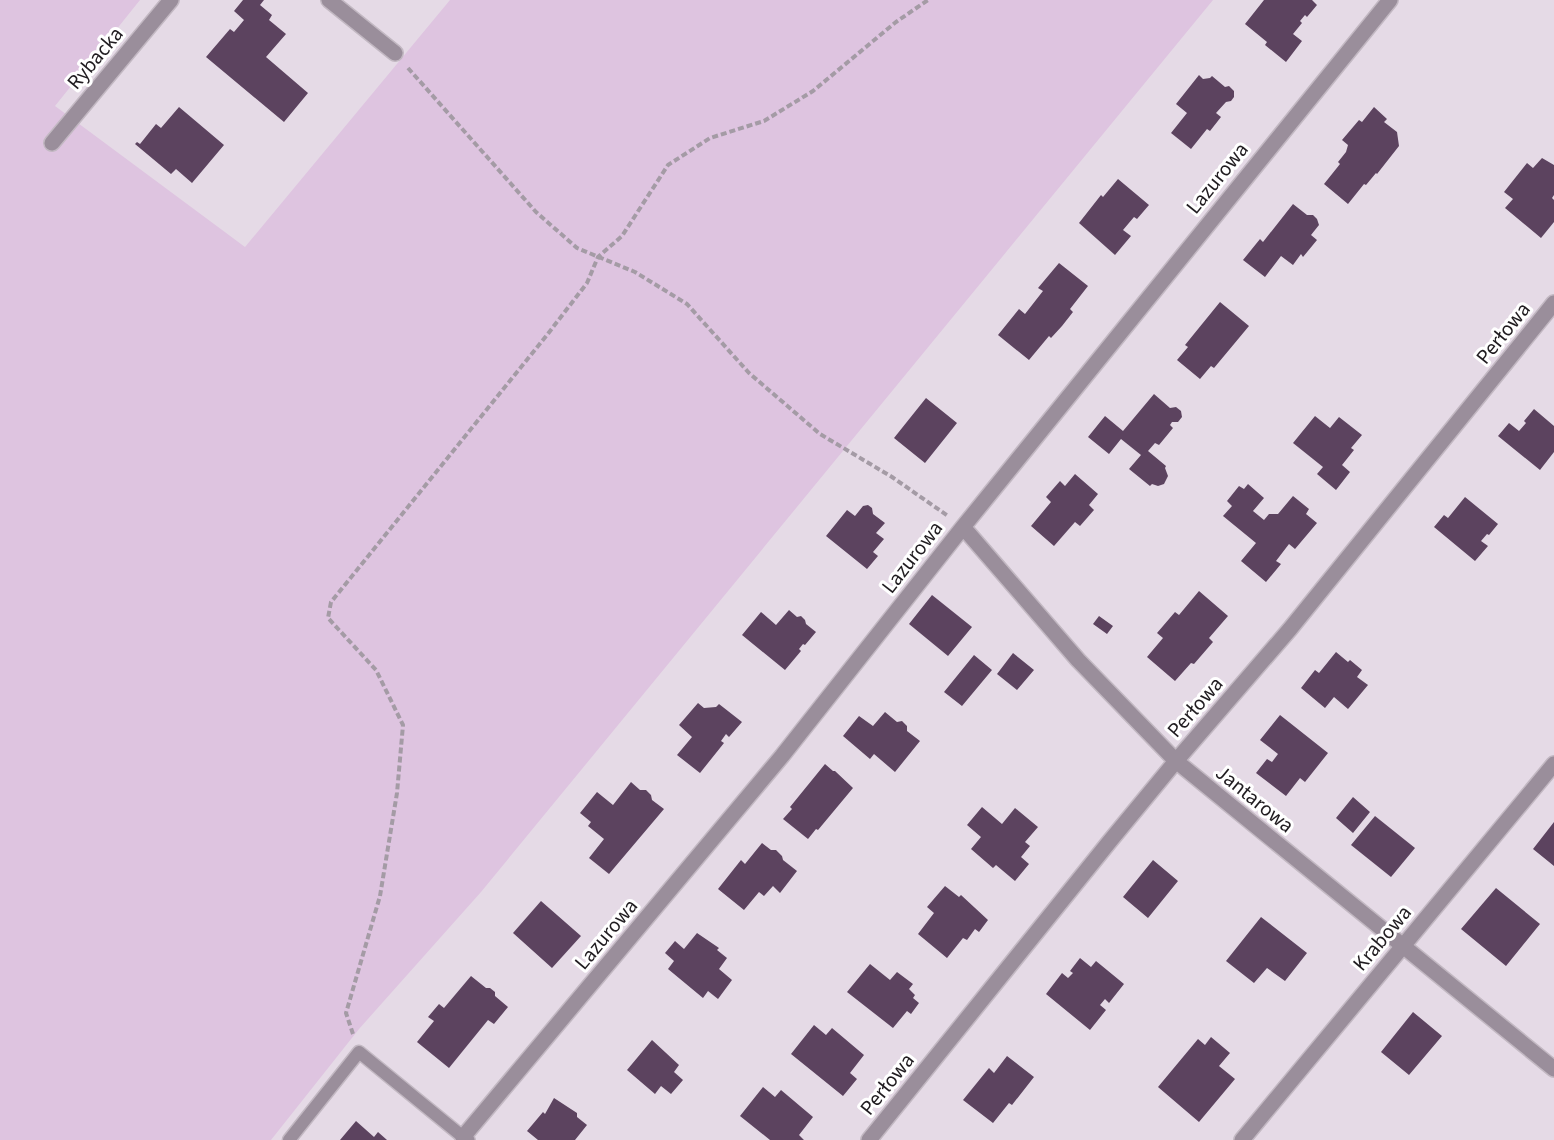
<svg xmlns="http://www.w3.org/2000/svg" width="1554" height="1140" viewBox="0 0 1554 1140" font-family="'Source Sans 3',sans-serif">
<style>
.green{fill:#dec4e0}
.building{fill:#5c435f}
.lines{fill:none;stroke-linecap:round;stroke-linejoin:round}
.lane-casing{stroke:#c2b8c2;stroke-width:15}
.street-casing{stroke:#c2b8c2;stroke-width:18}
.path{stroke:#a49ba5;stroke-width:4;stroke-dasharray:6 3;stroke-linecap:butt}
.lane{stroke:#9a8e9b;stroke-width:12}
.street{stroke:#9a8e9b;stroke-width:15}
.labels{text-anchor:middle;stroke-width:6;stroke-linejoin:round;paint-order:stroke}
.street-label{font-size:21px;fill:#201c20;stroke:#fff}
</style>
<rect width="100%" height="100%" fill="#e5dae6"/>
<!-- green -->
<path class="green" d="M0,0H140L55,106L245,247L450,0H1213L481,892L359,1029L271,1140H0Z"/>
<!-- building -->
<path class="building" d="M243,0H264L260,5L272,15L269,20L286,34L266,57L308,93L284,122L206,57L230,29L234,32L244,20L234,11Z
M1264,0H1312L1317,5L1307,17L1305,15L1300,21L1302,23L1293,34L1302,41L1286,62L1265,45L1267,42L1245,24Z
M1199,75L1203,79L1210,78L1212,76L1225,87L1229,86L1234,91V97L1231,101L1226,102L1216,113L1221,117L1210,131L1207,129L1191,149L1171,133L1187,113L1176,104Z
M179,107L224,145L192,183L176,169L171,174L135,144L137,142L140,144L156,124L161,128Z
M1374,107L1387,119L1384,122L1397,132L1399,146L1377,174L1376,173L1366,185L1364,184L1348,204L1324,184L1340,164L1338,162L1346,152L1348,145L1342,140L1359,120L1362,122Z
M1542,158L1554,165V195L1552,198L1554,200V222L1541,238L1505,208L1513,199L1504,192L1527,163L1533,168Z
M1118,179L1149,205L1137,219L1134,217L1123,230L1131,236L1115,255L1079,223L1101,195L1103,197Z
M1293,204L1307,215H1313L1317,219L1319,225L1311,235L1317,240L1303,257L1301,254L1293,265L1281,256L1265,277L1243,260L1260,239L1263,242Z
M1059,263L1088,286L1070,309L1073,312L1062,326L1051,338L1049,336L1029,360L998,335L1019,309L1025,314L1043,291L1038,288Z
M1220,302L1249,326L1214,368L1211,366L1200,379L1177,360L1188,347L1185,345Z
M1154,394L1170,408L1176,407L1181,411L1182,417L1178,422H1172L1170,425L1173,428L1159,445L1155,443L1148,451L1166,466L1165,468L1168,476L1164,484L1158,486L1152,484L1150,486L1129,469L1141,455L1121,439L1109,454L1088,437L1105,416L1123,431Z
M926,398L957,423L925,463L894,438Z
M1534,409L1554,426V452L1540,470L1498,436L1509,423L1519,431L1526,423L1524,421Z
M1315,416L1330,428L1339,417L1362,435L1351,448L1354,450L1342,465L1350,472L1336,490L1317,474L1323,467L1293,443Z
M1075,474L1098,494L1089,505L1094,510L1080,526L1075,522L1054,546L1031,526L1051,502L1046,497L1060,481L1065,486Z
M1248,484L1264,498L1253,511L1264,520L1269,514H1278L1293,496L1309,509L1306,514L1317,523L1295,549L1289,544L1276,561L1281,564L1266,582L1241,561L1256,543L1223,516L1232,506L1227,501L1239,486L1244,489Z
M1465,497L1498,524L1489,535L1487,534L1481,541L1488,546L1475,561L1434,527L1444,515L1448,518Z
M868,505L872,508L873,514L885,523L876,533L884,539L873,552L878,556L867,569L826,536L847,510L855,516L863,506Z
M1199,591L1228,616L1209,638L1213,642L1194,664L1191,663L1175,681L1147,657L1163,638L1157,633L1175,612L1179,615Z
M932,595L972,627L948,656L909,624Z
M789,610L797,617L801,616L805,620L806,624L816,632L805,645L803,644L799,649L801,651L785,670L742,635L761,612L776,625Z
M1099,616L1113,626L1107,634L1093,624Z
M1336,652L1348,662L1350,660L1362,670L1357,677L1368,685L1348,709L1334,697L1325,708L1301,688L1315,670L1319,673Z
M1013,653L1034,670L1017,690L997,674Z
M974,655L992,670L962,706L944,692Z
M698,703L704,708L716,707L719,704L742,722L729,737L726,734L721,741L724,743L700,773L677,755L692,737L679,725Z
M885,712L897,722L902,721L907,726V731L920,741L895,772L874,754L870,759L843,736L859,716L873,726Z
M1280,715L1328,753L1305,782L1300,778L1286,796L1256,773L1267,759L1272,762L1278,754L1260,740Z
M825,764L833,771H835L853,788L818,830L816,829L808,839L783,819L792,809L790,807Z
M631,782L640,790H646L651,795L652,800L664,809L609,874L589,858L604,839L588,826L591,822L580,813L597,792L613,805Z
M1353,797L1370,812L1353,833L1336,818Z
M982,807L1002,824L1015,808L1038,827L1025,842L1030,846L1021,857L1029,864L1015,881L996,865L993,868L971,849L981,837L967,825Z
M1375,816L1415,848L1391,877L1351,845Z
M1554,822V866L1533,849Z
M762,843L771,850H776L782,856L783,860L797,871L780,893L773,886L764,896L759,892L744,910L718,889L741,860L745,864Z
M1153,860L1178,881L1148,918L1123,897Z
M945,886L959,897L961,895L988,920L979,932L975,929L967,940L963,938L947,958L918,934L934,913L927,907Z
M1496,888L1540,924L1506,966L1461,929Z
M541,901L581,936L552,968L513,933Z
M1261,917L1307,953L1285,981L1267,968L1254,983L1226,961Z
M697,933L719,948L717,950L727,958L719,969L732,980L718,999L708,991L703,998L668,969L674,961L665,953L675,941L684,949Z
M1080,958L1091,967L1096,961L1124,984L1109,1003L1105,999L1100,1005L1106,1010L1090,1030L1046,994L1062,973L1068,978L1073,973L1070,971Z
M870,964L890,980L897,972L913,984L909,989L915,995L913,998L919,1003L911,1014L907,1011L893,1028L847,992Z
M471,976L486,988H490L495,992V996L508,1007L494,1024L488,1020L449,1068L417,1042L434,1021L428,1017L439,1004L444,1008Z
M1413,1012L1442,1036L1409,1075L1381,1052Z
M814,1025L826,1035L832,1028L864,1055L850,1073L857,1079L843,1096L791,1054Z
M1211,1037L1230,1053L1219,1066L1235,1079L1199,1122L1158,1087L1198,1039L1205,1045Z
M652,1040L679,1065L674,1072L683,1080L671,1094L661,1086L655,1094L627,1070Z
M1007,1056L1034,1077L1012,1105L1009,1103L993,1123L963,1100L989,1068L994,1073Z
M763,1087L775,1097L781,1090L813,1117L799,1135L804,1140H770L740,1116Z
M554,1098L577,1113V1117L587,1125L575,1140H538L527,1131L543,1112L545,1114Z
M356,1121L374,1137L378,1132L387,1140H340Z"/>
<g class="lines">
<defs>
<path id="lane" d="M289,1140L359,1052L463,1137"/>
<path id="street" d="M329,0L395,53
M52,143L171,0
M963,527L1078,660L1176,761L1554,1069
M467,1140L463,1137L782,756L963,527L1390,0
M869,1140L1110,841L1176,761L1290,629L1554,303
M1242,1140L1554,764"/>
</defs>
<!-- lane casing -->
<use href="#lane" class="lane-casing"/>
<!-- street casing -->
<use href="#street" class="street-casing"/>
<!-- path -->
<path class="path" d="M408,68L536,212L577,248L635,272L687,304L749,373L820,434L892,477L948,516
M353,1034L346,1013L380,896L397,793L403,725L376,670L328,618L331,602L547,335L587,283L598,257L622,236L668,165L710,138L764,121L813,91L896,22L928,0"/>
<!-- lane -->
<use href="#lane" class="lane"/>
<!-- street -->
<use href="#street" class="street"/>
</g>
<g class="labels">
<!-- street labels -->
<g class="street-label">
<text transform="translate(95 58) rotate(-50)" y="7">Rybacka</text>
<text transform="translate(1217 178) rotate(-51)" y="7">Lazurowa</text>
<text transform="translate(1503 333) rotate(-51)" y="7">Perłowa</text>
<text transform="translate(912 557) rotate(-52)" y="7">Lazurowa</text>
<text transform="translate(1195 707) rotate(-49)" y="7">Perłowa</text>
<text transform="translate(1255 799) rotate(39)" y="7">Jantarowa</text>
<text transform="translate(606 934) rotate(-50)" y="7">Lazurowa</text>
<text transform="translate(1382 938) rotate(-50)" y="7">Krabowa</text>
<text transform="translate(887 1084) rotate(-51)" y="7">Perłowa</text>
</g>
</g>
</svg>
